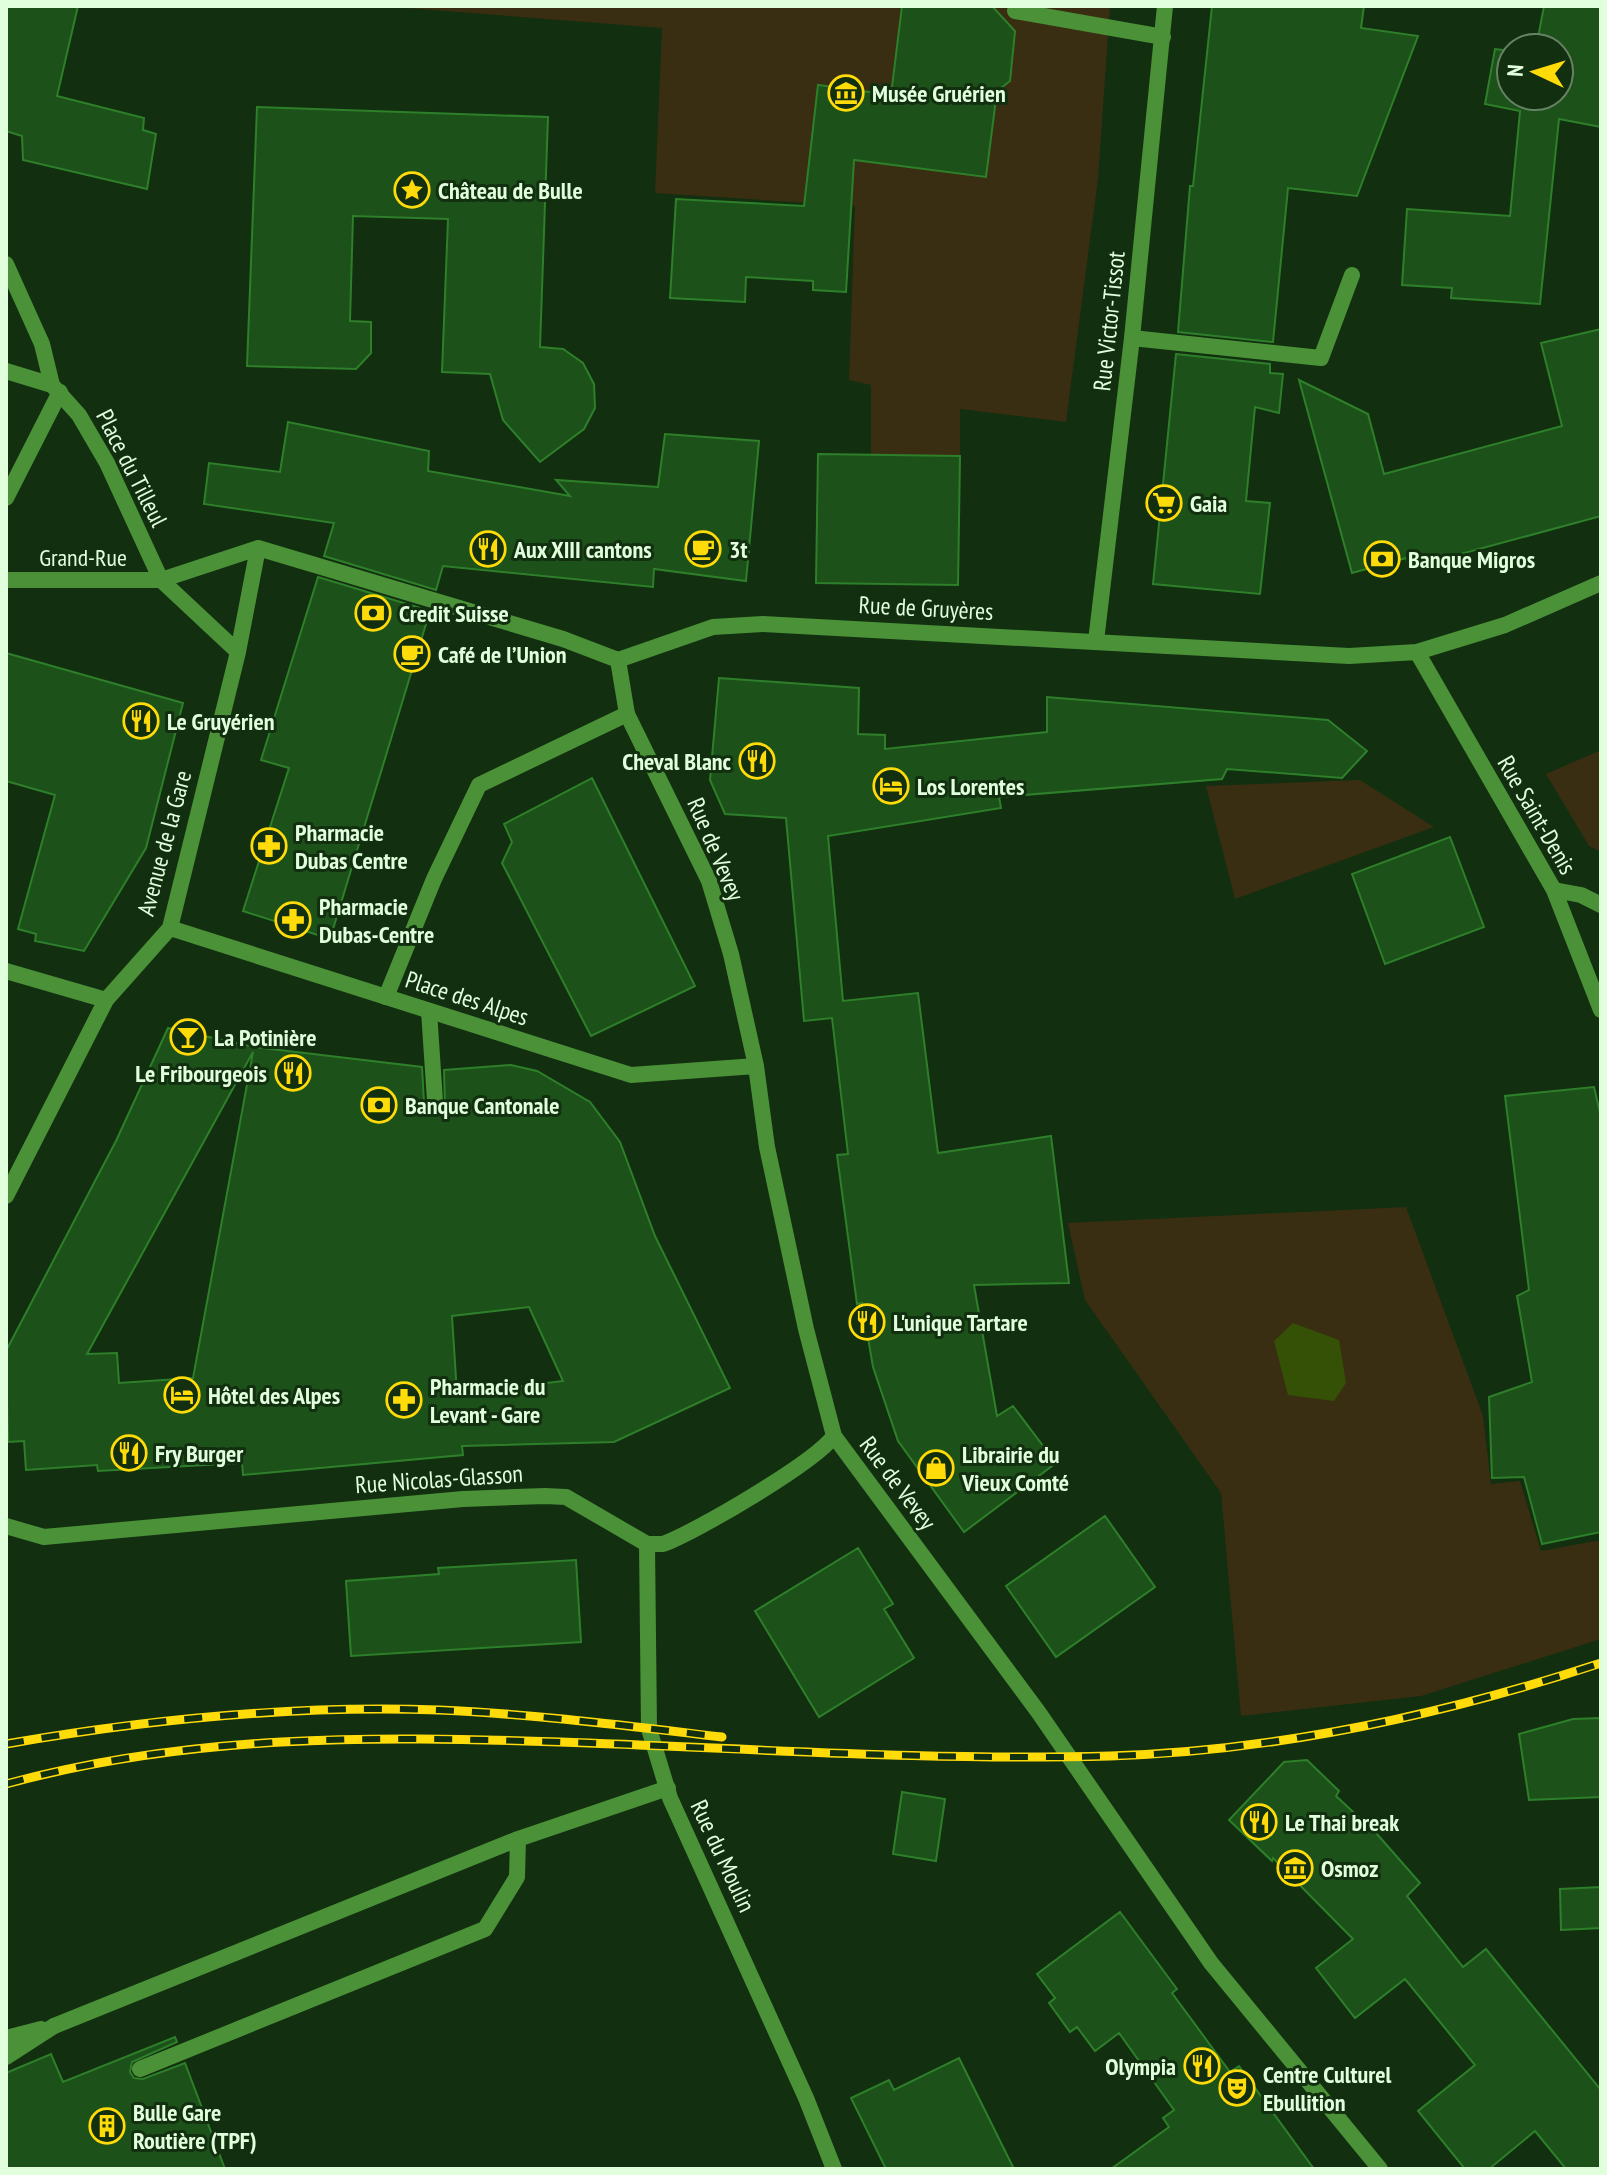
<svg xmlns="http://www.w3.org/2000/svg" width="1607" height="2175" font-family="'PT Sans Narrow',sans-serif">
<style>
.green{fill:#392e12}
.water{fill:#345106}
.building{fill:#1c511a;stroke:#2e7f2a;stroke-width:2;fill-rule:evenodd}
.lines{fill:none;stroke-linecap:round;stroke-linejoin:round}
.service{stroke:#4a9137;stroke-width:16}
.pedestrian{stroke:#4a9137;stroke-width:16}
.minor{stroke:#4a9137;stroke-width:16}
.rail-casing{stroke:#ffdb09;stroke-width:9}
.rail{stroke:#122f10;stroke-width:6;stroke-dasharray:18;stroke-linecap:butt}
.labels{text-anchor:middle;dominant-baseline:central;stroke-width:6;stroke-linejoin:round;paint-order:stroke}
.poi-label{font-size:24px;font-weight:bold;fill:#e2ffdd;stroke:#122f10;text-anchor:start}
.street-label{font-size:24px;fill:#e2ffdd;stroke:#122f10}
</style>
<rect width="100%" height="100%" fill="#122f10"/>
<path class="green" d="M382,6H1110L1098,179L1066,422L960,409V456L871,455V385L849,380L855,206L655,193L662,28Z
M1601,750V852L1589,846L1546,774Z
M1360,780L1434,827L1235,899L1206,786Z
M1406,1207L1483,1416L1491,1484L1520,1481L1541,1551L1601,1540V1639L1421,1696L1241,1716L1221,1493L1085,1300L1068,1223Z"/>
<path class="water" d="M1293,1323L1339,1340L1346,1383L1334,1401L1288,1395L1274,1341Z"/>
<path class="building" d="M6,6H78L57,96L144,118L143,130L156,134L147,189L23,160L22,136L6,131Z
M902,6H992L1015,31L1010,81L997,91L986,177L854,160L846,292L813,290V281L746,277L745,302L670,298L676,199L804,206L818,85L891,95Z
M1212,6H1364L1361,28L1418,36L1357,196L1288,188L1273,342L1178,332L1190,186H1193Z
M1544,6H1601V127L1559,119L1540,304L1451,298L1452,288L1402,285L1407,209L1510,216L1520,111L1485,104L1495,49L1511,51V96H1559V48H1536Z
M257,107L548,117L540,347L563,349L583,363L594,384L595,408L584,429L540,462L503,420L490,374L442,372L448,219L353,216L350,321L371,322V353L356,369L247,366Z
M1601,329V516L1409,568L1406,558L1352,573L1299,380L1368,414L1384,474L1562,426L1541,343Z
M1176,354L1270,364V373L1283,374L1279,413L1255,407L1246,501L1270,503L1260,594L1153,584Z
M288,422L429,451L428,471L570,496L556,480L658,487L665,434L759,441L746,581L654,569L653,587L443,566L436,590L324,556L334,523L204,504L209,463L280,472Z
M818,454L960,456L958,585L816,583Z
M318,577L430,611L330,939L243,911L289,768L261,760Z
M6,653L183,703L146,848L84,951L35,941L36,934L18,929L55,795L6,781Z
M719,678L859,688L858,734L885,735V749L1047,732V697L1328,720L1367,751L1342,778L1227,769L1222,779L999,797L1001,808L828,836L843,1001L918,993L938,1153L1051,1136L1069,1283L974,1285L997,1416L1013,1406L1056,1463L964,1532L898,1441L873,1367L862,1303L857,1304L837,1155L848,1154L832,1018L804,1021L786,818L725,814L710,780Z
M592,778L695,986L591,1036L502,863L512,842L504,824Z
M1450,837L1484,927L1385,964L1352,874Z
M168,1028L254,1047L422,1067L424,1102L435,1112L445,1105L444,1070L511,1065L537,1071L590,1102L620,1142L655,1236L730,1388L614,1442L462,1446L463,1455L243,1475L242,1463L98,1471L97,1465L26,1470L24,1441L8,1442L6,1351L116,1141ZM253,1052L193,1378L119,1383L117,1353L87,1354ZM529,1307L563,1381L457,1394L452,1316Z
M1594,1087L1601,1117V1532L1542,1544L1524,1477L1492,1478L1489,1397L1532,1382L1517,1296L1529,1290L1505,1096Z
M1105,1516L1155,1587L1056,1657L1006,1586Z
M858,1548L893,1604L884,1609L914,1658L819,1717L755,1611Z
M576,1560L581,1642L351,1656L346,1581L439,1574L438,1568Z
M1601,1718V1797L1529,1800L1519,1734L1573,1719Z
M1307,1760L1339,1791L1336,1796L1377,1834L1420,1883L1407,1896L1463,1967L1486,1949L1601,2090V2169H1566L1535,2131L1489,2169H1465L1418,2111L1475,2065L1405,1979L1355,2018L1316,1968L1353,1939L1273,1858L1272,1861L1229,1820L1284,1762Z
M902,1792L945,1799L936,1861L893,1854Z
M1601,1887V1928L1561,1930L1560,1889Z
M1120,1912L1177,1989L1172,1993L1230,2072L1239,2066L1314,2169H1111L1169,2127L1163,2118L1174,2110L1119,2033L1095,2051L1077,2027L1070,2032L1049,2003L1055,1998L1037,1974Z
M175,2037L177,2042L132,2062L130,2072L134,2078L143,2079L185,2063L225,2169H6V2073L51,2054L63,2082Z
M959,2058L1014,2169H886L851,2098L889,2080L894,2090Z"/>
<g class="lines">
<path class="service" d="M1015,11L1163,37
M1132,338L1321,358L1352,275
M429,1011L435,1101
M54,2026L518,1839L668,1788
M140,2069L485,1929L517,1877L518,1839"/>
<path class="pedestrian" d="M6,498L60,392
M386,997L434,879L479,785L627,714"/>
<path class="minor" d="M6,264L42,344L52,385
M6,371L52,385L79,415L107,463L161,580L238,652
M258,548L563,639L618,660L713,627L763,624L1349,656L1417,652L1505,625L1601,583
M6,580H161L258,548
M1096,641L1132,338L1165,6
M1417,652L1554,890L1601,1010
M618,660L627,714L709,881L731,954L756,1066L767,1147L806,1329L834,1436L1039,1713L1211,1963L1380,2169
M1554,890L1581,895L1601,905
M170,928L631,1075L756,1066
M6,971L106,1000
M6,1196L106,1000L170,928L238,652L258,548
M6,1526L44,1537L463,1499L545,1496L566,1497L647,1544H663C696,1532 814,1463 834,1436
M647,1544L649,1729L670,1798L806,2098L834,2169
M6,2038L41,2029
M6,2057L54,2026"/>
<defs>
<path id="rail" d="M6,1744C149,1719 294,1705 439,1710C534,1714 628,1726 722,1737
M6,1784C191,1734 371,1736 560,1742C743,1748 927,1761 1110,1756C1276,1751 1443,1715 1601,1663"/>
</defs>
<use href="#rail" class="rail-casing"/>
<use href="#rail" class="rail"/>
</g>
<defs>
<symbol id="museum-ring" viewBox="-11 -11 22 22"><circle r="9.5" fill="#122f10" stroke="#ffdb09" stroke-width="1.5"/><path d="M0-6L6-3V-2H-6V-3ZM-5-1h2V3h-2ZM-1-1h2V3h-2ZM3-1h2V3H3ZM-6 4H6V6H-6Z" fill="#ffdb09"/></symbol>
<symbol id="sight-ring" viewBox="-11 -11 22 22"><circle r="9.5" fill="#122f10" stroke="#ffdb09" stroke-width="1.5"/><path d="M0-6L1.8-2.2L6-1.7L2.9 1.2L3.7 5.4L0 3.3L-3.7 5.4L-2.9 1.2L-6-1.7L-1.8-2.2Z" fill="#ffdb09"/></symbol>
<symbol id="supermarket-ring" viewBox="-11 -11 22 22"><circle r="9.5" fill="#122f10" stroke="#ffdb09" stroke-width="1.5"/><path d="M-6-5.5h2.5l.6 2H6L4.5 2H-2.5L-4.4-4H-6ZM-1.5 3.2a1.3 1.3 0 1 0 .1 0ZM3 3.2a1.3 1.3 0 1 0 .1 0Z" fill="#ffdb09"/></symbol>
<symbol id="restaurant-ring" viewBox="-11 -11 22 22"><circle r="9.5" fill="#122f10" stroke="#ffdb09" stroke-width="1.5"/><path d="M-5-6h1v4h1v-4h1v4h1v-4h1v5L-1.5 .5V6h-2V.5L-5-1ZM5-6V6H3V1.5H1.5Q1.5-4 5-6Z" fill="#ffdb09"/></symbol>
<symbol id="cafe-ring" viewBox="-11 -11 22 22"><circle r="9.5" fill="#122f10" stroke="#ffdb09" stroke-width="1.5"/><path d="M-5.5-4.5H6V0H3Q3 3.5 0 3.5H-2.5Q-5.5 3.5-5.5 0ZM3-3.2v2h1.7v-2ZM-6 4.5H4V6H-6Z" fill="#ffdb09"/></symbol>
<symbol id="bank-ring" viewBox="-11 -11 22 22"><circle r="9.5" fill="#122f10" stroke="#ffdb09" stroke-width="1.5"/><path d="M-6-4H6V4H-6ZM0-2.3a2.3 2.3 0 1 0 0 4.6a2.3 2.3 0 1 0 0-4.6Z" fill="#ffdb09"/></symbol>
<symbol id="hotel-ring" viewBox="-11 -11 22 22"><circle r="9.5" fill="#122f10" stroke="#ffdb09" stroke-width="1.5"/><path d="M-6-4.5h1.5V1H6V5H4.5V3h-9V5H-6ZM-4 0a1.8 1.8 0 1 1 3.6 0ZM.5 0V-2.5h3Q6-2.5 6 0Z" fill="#ffdb09"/></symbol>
<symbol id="pharmacy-ring" viewBox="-11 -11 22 22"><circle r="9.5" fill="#122f10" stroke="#ffdb09" stroke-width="1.5"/><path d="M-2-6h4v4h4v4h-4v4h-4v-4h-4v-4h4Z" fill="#ffdb09"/></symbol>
<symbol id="bar-ring" viewBox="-11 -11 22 22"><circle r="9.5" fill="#122f10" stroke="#ffdb09" stroke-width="1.5"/><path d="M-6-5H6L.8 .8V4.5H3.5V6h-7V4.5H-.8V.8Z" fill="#ffdb09"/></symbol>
<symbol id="shop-ring" viewBox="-11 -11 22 22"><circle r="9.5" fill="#122f10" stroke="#ffdb09" stroke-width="1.5"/><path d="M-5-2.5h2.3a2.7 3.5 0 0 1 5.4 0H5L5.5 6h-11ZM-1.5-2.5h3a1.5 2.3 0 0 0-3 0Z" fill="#ffdb09"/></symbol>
<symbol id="theatre-ring" viewBox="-11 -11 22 22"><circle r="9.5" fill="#122f10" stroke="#ffdb09" stroke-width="1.5"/><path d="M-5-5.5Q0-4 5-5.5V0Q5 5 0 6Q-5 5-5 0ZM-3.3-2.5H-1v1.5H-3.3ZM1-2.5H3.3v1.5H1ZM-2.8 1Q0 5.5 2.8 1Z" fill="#ffdb09"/></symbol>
<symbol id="building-ring" viewBox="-11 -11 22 22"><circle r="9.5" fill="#122f10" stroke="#ffdb09" stroke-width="1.5"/><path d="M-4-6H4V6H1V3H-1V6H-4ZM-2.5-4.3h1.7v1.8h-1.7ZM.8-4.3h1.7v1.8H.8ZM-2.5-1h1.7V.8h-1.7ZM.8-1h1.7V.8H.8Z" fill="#ffdb09"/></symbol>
</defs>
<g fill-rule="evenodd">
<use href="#museum-ring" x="826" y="73" width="40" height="40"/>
<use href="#sight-ring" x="392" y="170" width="40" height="40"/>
<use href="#supermarket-ring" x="1144" y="483" width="40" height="40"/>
<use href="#restaurant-ring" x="468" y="529" width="40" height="40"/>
<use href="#cafe-ring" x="683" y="529" width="40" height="40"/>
<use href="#bank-ring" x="1362" y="539" width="40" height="40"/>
<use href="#bank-ring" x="353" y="593" width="40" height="40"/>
<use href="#cafe-ring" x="392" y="634" width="40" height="40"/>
<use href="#restaurant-ring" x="121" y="701" width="40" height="40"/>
<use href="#restaurant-ring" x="737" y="741" width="40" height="40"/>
<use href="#hotel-ring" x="871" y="766" width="40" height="40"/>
<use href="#pharmacy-ring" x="249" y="826" width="40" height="40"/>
<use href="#pharmacy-ring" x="273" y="900" width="40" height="40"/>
<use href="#bar-ring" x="168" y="1017" width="40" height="40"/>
<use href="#restaurant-ring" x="273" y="1053" width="40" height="40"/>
<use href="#bank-ring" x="359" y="1085" width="40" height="40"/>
<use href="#restaurant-ring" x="847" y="1302" width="40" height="40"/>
<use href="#hotel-ring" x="162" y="1375" width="40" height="40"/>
<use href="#pharmacy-ring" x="384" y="1380" width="40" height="40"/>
<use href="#restaurant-ring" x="109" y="1433" width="40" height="40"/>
<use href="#shop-ring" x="916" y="1448" width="40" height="40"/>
<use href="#restaurant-ring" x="1239" y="1802" width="40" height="40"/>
<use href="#museum-ring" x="1275" y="1848" width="40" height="40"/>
<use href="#restaurant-ring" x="1182" y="2046" width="40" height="40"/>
<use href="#theatre-ring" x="1217" y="2068" width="40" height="40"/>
<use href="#building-ring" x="87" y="2106" width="40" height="40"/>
</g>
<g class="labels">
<g class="poi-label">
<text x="872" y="93">Musée Gruérien</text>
<text x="438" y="190">Château de Bulle</text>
<text x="1190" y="503">Gaia</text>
<text x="514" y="549">Aux XIII cantons</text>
<text x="729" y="549">3t</text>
<text x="1408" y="559">Banque Migros</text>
<text x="399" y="613">Credit Suisse</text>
<text x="438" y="654">Café de l’Union</text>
<text x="167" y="721">Le Gruyérien</text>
<text x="731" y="761" text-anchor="end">Cheval Blanc</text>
<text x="917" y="786">Los Lorentes</text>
<text x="295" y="832">Pharmacie<tspan x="295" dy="28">Dubas Centre</tspan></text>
<text x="319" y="906">Pharmacie<tspan x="319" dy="28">Dubas-Centre</tspan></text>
<text x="214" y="1037">La Potinière</text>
<text x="267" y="1073" text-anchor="end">Le Fribourgeois</text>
<text x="405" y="1105">Banque Cantonale</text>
<text x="893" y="1322">L'unique Tartare</text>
<text x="430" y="1386">Pharmacie du<tspan x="430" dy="28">Levant - Gare</tspan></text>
<text x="208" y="1395">Hôtel des Alpes</text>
<text x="155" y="1453">Fry Burger</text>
<text x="962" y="1454">Librairie du<tspan x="962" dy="28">Vieux Comté</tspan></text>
<text x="1285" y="1822">Le Thai break</text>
<text x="1321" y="1868">Osmoz</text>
<text x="1176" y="2066" text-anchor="end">Olympia</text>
<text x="1263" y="2074">Centre Culturel<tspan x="1263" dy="28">Ebullition</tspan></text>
<text x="133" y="2112">Bulle Gare<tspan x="133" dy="28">Routière (TPF)</tspan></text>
</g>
<g class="street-label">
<text transform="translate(1109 321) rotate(-84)">Rue Victor-Tissot</text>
<text transform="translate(132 468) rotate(63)">Place du Tilleul</text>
<text x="83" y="557">Grand-Rue</text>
<text transform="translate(926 608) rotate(3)">Rue de Gruyères</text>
<text transform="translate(1537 815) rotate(60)">Rue Saint-Denis</text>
<text transform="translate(164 843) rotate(-75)">Avenue de la Gare</text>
<text transform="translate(716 849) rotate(67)">Rue de Vevey</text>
<text transform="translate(467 998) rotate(18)">Place des Alpes</text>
<text transform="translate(439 1479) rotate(-4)">Rue Nicolas-Glasson</text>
<text transform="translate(898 1483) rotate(53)">Rue de Vevey</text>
<text transform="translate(723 1856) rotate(65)">Rue du Moulin</text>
</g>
</g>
<rect width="1607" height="2175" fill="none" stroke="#e2ffdd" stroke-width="16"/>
<g transform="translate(1535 72) rotate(274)"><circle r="38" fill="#122f10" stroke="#658262" stroke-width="2"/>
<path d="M0-6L14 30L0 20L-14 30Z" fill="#ffdb09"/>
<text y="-12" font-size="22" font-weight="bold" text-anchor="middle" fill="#e2ffdd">N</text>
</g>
</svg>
